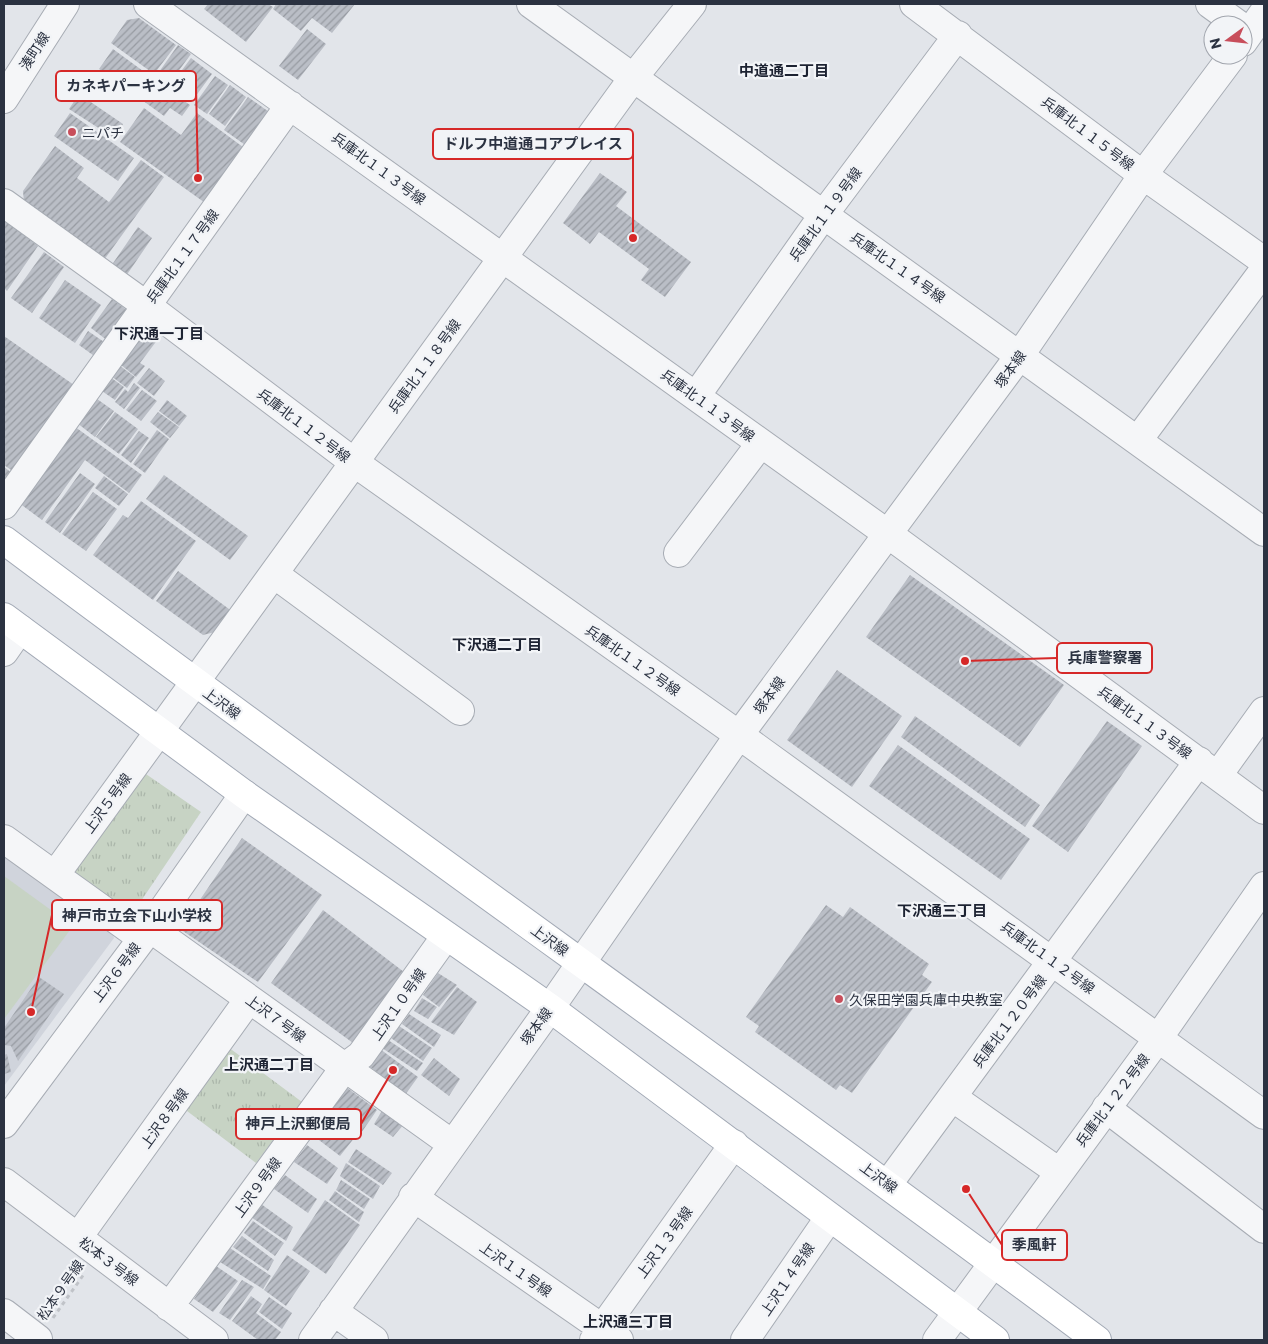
<svg xmlns="http://www.w3.org/2000/svg" width="1268" height="1344" font-family="Commissioner,'Noto Sans JP',sans-serif">
<style>
.built{fill:#d0d4dc}
.green{fill:#c7d3c4}
.park{fill:url(#park-tufts)}
.building{fill:url(#building-hatch)}
.lines{fill:none;stroke-linecap:round;stroke-linejoin:round}
.minor-casing{stroke:#a7acb4;stroke-width:30}
.major-casing{stroke:#a2a9b5;stroke-width:30}
.path{stroke:#c0c3c8;stroke-width:3;stroke-dasharray:4 4;stroke-linecap:butt}
.minor{stroke:#f5f6f8;stroke-width:28}
.major{stroke:#fff;stroke-width:28}
.poi-dot{fill:#c84e5b;stroke:#f2f4f7;stroke-width:2}
.labels{text-anchor:middle;dominant-baseline:central;stroke-width:4.5;stroke-linejoin:round;paint-order:stroke}
.street-label{font-size:14px;fill:#2b3241;stroke:#f2f4f7}
.poi-label{font-size:14px;fill:#2b3241;stroke:#f2f4f7;text-anchor:start}
.neighbourhood-label{font-size:15px;font-weight:bold;fill:#1d2332;stroke:#f2f4f7}
.leader{fill:none;stroke:#d62828;stroke-width:2}
.callout-dot{fill:#d62828;stroke:#f2f4f7;stroke-width:2}
.callout{fill:#f2f4f7;stroke:#d62828;stroke-width:2}
.callout-label{font-size:15px;text-anchor:middle;font-weight:bold;fill:#2b3241}
</style>
<defs>
<pattern id="park-tufts" width="24" height="20" patternUnits="userSpaceOnUse" patternTransform="scale(1.25)"><rect width="24" height="20" fill="#c7d3c4"/><path d="M3 7l-1-3M5 7V3M7 7l1-3M15 17l-1-3M17 17v-4M19 17l1-3" fill="none" stroke="#abb6aa"/></pattern>
<pattern id="building-hatch" width="6" height="6" patternUnits="userSpaceOnUse" patternTransform="scale(1.25)"><rect width="6" height="6" fill="#babec6"/><path d="M-1 1l2-2M0 6l6-6M5 7l2-2" fill="none" stroke="#979ba2"/></pattern>
</defs>
<rect width="100%" height="100%" fill="#e2e5ea"/>
<path class="built" d="M4,852L110,924L114,938L4,1086Z"/>
<path class="green" d="M4,876L73,926L4,1019Z"/>
<path class="park" d="M143,772L201,812L139,904L113,909L70,870Z
M228,1047L302,1102L256,1163L183,1108Z"/>
<path class="building" d="M208,4H268L273,7L246,42L204,9Z
M276,4H355L332,33L312,18L301,31L273,9Z
M139,18L176,45L154,74L111,43L127,20Z
M307,29L326,44L298,80L279,66Z
M178,45L191,54L166,88L190,105L182,116L170,108L164,116L99,69L113,49L154,79Z
M191,58L212,74L195,97L173,82Z
M215,76L228,85L207,114L194,105Z
M230,85L246,97L225,126L209,114Z
M79,94L123,124L114,138L69,109Z
M248,97L272,114L248,147L224,130Z
M144,108L181,135L197,113L247,150L208,205L120,142Z
M70,113L134,158L118,181L54,136Z
M55,146L84,168L77,178L109,202L141,160L164,177L104,260L24,202L23,191Z
M600,173L627,192L616,206L691,262L665,297L641,280L649,269L599,232L590,244L563,223Z
M6,221L38,246L7,291L4,288V222Z
M138,227L152,238L126,276L111,266Z
M44,252L64,267L32,313L11,298Z
M65,280L101,305L75,343L39,318Z
M112,299L129,312L108,341L91,328Z
M144,322L164,331L140,363L145,366L136,377L116,361Z
M88,331L107,344L97,358L79,345Z
M4,336L74,385L14,472L4,465Z
M115,362L135,377L127,388L107,373Z
M149,368L165,381L154,396L137,383Z
M106,374L124,387L115,400L96,387Z
M134,383L140,388L124,409L115,402L125,389L128,392Z
M142,390L157,401L141,421L126,410Z
M90,394L114,411L95,437L72,419Z
M167,400L187,416L179,426L159,411Z
M115,412L138,429L119,454L96,437Z
M158,412L179,427L170,438L150,422Z
M71,424L142,475L129,493L85,460L42,520L15,500Z
M157,430L169,439L145,473L133,464Z
M139,431L149,438L131,463L121,455Z
M4,467L12,473L4,484Z
M80,473L95,484L60,533L45,522Z
M164,475L248,536L230,560L146,499Z
M104,476L128,494L119,506L95,488Z
M93,492L117,509L86,551L62,534Z
M141,501L196,541L153,600L93,555L123,515L128,518Z
M178,571L233,612L219,631L203,635L156,601Z
M910,575L1064,685L1020,747L866,637Z
M837,670L902,716L852,787L787,740Z
M915,716L1040,805L1025,827L901,737Z
M1107,721L1142,746L1068,852L1032,826Z
M898,745L1030,839L1001,880L869,786Z
M242,838L322,895L258,982L180,929Z
M826,905L843,917L850,907L929,964L922,975L932,982L852,1093L840,1085L836,1090L755,1032L759,1026L746,1017Z
M323,910L404,972L353,1043L271,983Z
M438,973L457,985L439,1007L423,995Z
M39,977L64,994L18,1061L11,1046L4,1045V1028Z
M457,987L477,1002L454,1035L431,1022Z
M422,998L437,1007L428,1019L414,1011Z
M409,1014L441,1035L434,1047L402,1024Z
M399,1026L432,1048L423,1061L391,1038Z
M388,1040L423,1063L417,1071L382,1048Z
M380,1049L418,1077L405,1095L368,1065Z
M7,1054L11,1072L4,1074V1055Z
M434,1058L460,1079L449,1096L421,1075Z
M346,1087L377,1110L359,1136L326,1112Z
M383,1109L404,1124L393,1137L374,1124Z
M326,1116L355,1137L340,1156L311,1134Z
M307,1145L338,1168L327,1184L294,1162Z
M356,1149L392,1173L383,1185L348,1162Z
M346,1163L380,1186L373,1199L340,1176Z
M285,1175L317,1199L308,1213L274,1189Z
M341,1180L370,1199L364,1209L336,1190Z
M335,1191L364,1212L359,1222L329,1200Z
M325,1200L360,1225L326,1274L292,1250Z
M261,1204L293,1227L286,1241L251,1217Z
M253,1221L284,1243L275,1256L244,1233Z
M242,1236L274,1260L268,1271L233,1247Z
M230,1248L271,1276L263,1289L220,1262Z
M287,1255L310,1271L286,1306L264,1290Z
M216,1266L238,1281L213,1312L194,1299Z
M242,1280L254,1287L230,1320L219,1313Z
M251,1296L262,1304L256,1313L281,1332L275,1340H258L232,1321Z
M269,1297L292,1313L282,1329L259,1312Z"/>
<g class="lines">
<defs>
<path id="minor" d="M148,4L888,534L1264,810
M531,4L1264,532
M914,4L1143,175L1264,261
M1210,4L1239,25
M1243,42L1264,12
M4,99L65,4
M4,203L147,306L355,463L739,735L1264,1115
M696,396L824,214L958,35
M1138,440L1264,270
M4,505L290,105
M678,553L761,443
M274,574L460,711
M4,652L20,629
M1218,775L1264,711
M4,839L142,938
M55,875L633,78L692,4
M150,928L452,1144
M952,1097L1059,1172
M1106,1108L1264,1229
M4,1124L150,928L244,794
M4,1182L214,1340
M888,1184L1199,761
M413,1197L619,1340
M78,1237L249,999
M169,1307L345,1067L361,1055L446,936
M333,1311L374,1340
M4,1313L38,1339L37,1340
M313,1340L550,1008L739,735L1020,355L1143,175L1233,55
M594,1340L734,1144
M745,1340L829,1218
M937,1340L1159,1037L1264,886"/>
<path id="major" d="M4,540C365,811 735,1070 1097,1340
M4,617L244,794L550,1008L995,1340"/>
</defs>
<use href="#minor" class="minor-casing"/>
<use href="#major" class="major-casing"/>
<path class="path" d="M53,1318L84,1274"/>
<use href="#minor" class="minor"/>
<use href="#major" class="major"/>
</g>
<g class="poi-dot">
<circle cx="72" cy="132" r="5"/>
<circle cx="839" cy="999" r="5"/>
</g>
<g class="labels">
<g class="street-label">
<text transform="translate(34 51) rotate(-57)">湊町線</text>
<text transform="translate(1088 133) rotate(37)">兵庫北１１５号線</text>
<text transform="translate(379 168) rotate(36)">兵庫北１１３号線</text>
<text transform="translate(825 214) rotate(-54)">兵庫北１１９号線</text>
<text transform="translate(182 256) rotate(-54)">兵庫北１１７号線</text>
<text transform="translate(898 267) rotate(35)">兵庫北１１４号線</text>
<text transform="translate(424 366) rotate(-54)">兵庫北１１８号線</text>
<text transform="translate(1010 369) rotate(-54)">塚本線</text>
<text transform="translate(708 405) rotate(36)">兵庫北１１３号線</text>
<text transform="translate(304 425) rotate(37)">兵庫北１１２号線</text>
<text transform="translate(633 660) rotate(35)">兵庫北１１２号線</text>
<text transform="translate(769 695) rotate(-54)">塚本線</text>
<text transform="translate(222 703) rotate(36)">上沢線</text>
<text transform="translate(1145 722) rotate(36)">兵庫北１１３号線</text>
<text transform="translate(107 803) rotate(-54)">上沢５号線</text>
<text transform="translate(550 940) rotate(36)">上沢線</text>
<text transform="translate(1048 957) rotate(36)">兵庫北１１２号線</text>
<text transform="translate(116 972) rotate(-53)">上沢６号線</text>
<text transform="translate(398 1004) rotate(-55)">上沢１０号線</text>
<text transform="translate(276 1018) rotate(36)">上沢７号線</text>
<text transform="translate(1009 1021) rotate(-53)">兵庫北１２０号線</text>
<text transform="translate(536 1026) rotate(-54)">塚本線</text>
<text transform="translate(1112 1100) rotate(-53)">兵庫北１２２号線</text>
<text transform="translate(164 1118) rotate(-54)">上沢８号線</text>
<text transform="translate(879 1177) rotate(36)">上沢線</text>
<text transform="translate(257 1187) rotate(-54)">上沢９号線</text>
<text transform="translate(664 1242) rotate(-54)">上沢１３号線</text>
<text transform="translate(109 1261) rotate(37)">松本３号線</text>
<text transform="translate(516 1269) rotate(35)">上沢１１号線</text>
<text transform="translate(787 1279) rotate(-56)">上沢１４号線</text>
<text transform="translate(60 1290) rotate(-55)">松本９号線</text>
</g>
<g class="poi-label">
<text x="82" y="132">ニパチ</text>
<text x="849" y="999">久保田学園兵庫中央教室</text>
</g>
<g class="neighbourhood-label">
<text x="784" y="70">中道通二丁目</text>
<text x="159" y="333">下沢通一丁目</text>
<text x="497" y="644">下沢通二丁目</text>
<text x="942" y="910">下沢通三丁目</text>
<text x="269" y="1064">上沢通二丁目</text>
<text x="628" y="1321">上沢通三丁目</text>
</g>
</g>
<path class="leader" d="M198 178L196 86M633 238L633 144M965 661L1057 658M31 1012L52 915M393 1070L361 1124M966 1189L1002 1245"/>
<g class="callout-dot">
<circle cx="198" cy="178" r="5"/>
<circle cx="633" cy="238" r="5"/>
<circle cx="965" cy="661" r="5"/>
<circle cx="31" cy="1012" r="5"/>
<circle cx="393" cy="1070" r="5"/>
<circle cx="966" cy="1189" r="5"/>
</g>
<g class="callout">
<rect x="56" y="71" width="140" height="30" rx="5"/>
<rect x="433" y="129" width="200" height="30" rx="5"/>
<rect x="1057" y="643" width="95" height="30" rx="5"/>
<rect x="52" y="900" width="170" height="30" rx="5"/>
<rect x="236" y="1109" width="125" height="30" rx="5"/>
<rect x="1002" y="1230" width="65" height="30" rx="5"/>
</g>
<g class="callout-label">
<text x="126" y="91">カネキパーキング</text>
<text x="533" y="149">ドルフ中道通コアプレイス</text>
<text x="1105" y="663">兵庫警察署</text>
<text x="137" y="921">神戸市立会下山小学校</text>
<text x="298" y="1129">神戸上沢郵便局</text>
<text x="1034" y="1250">季風軒</text>
</g>
<rect width="1268" height="1344" fill="none" stroke="#2b3241" stroke-width="10"/>
<g transform="translate(1228 40) rotate(255)"><circle r="24" fill="#f2f4f7" stroke="#a2a6ae"/>
<path d="M0-4L9 19L0 12L-9 19Z" fill="#c84e5b"/>
<text y="-8" font-size="14" font-weight="bold" text-anchor="middle" fill="#2b3241">N</text>
</g>
</svg>
